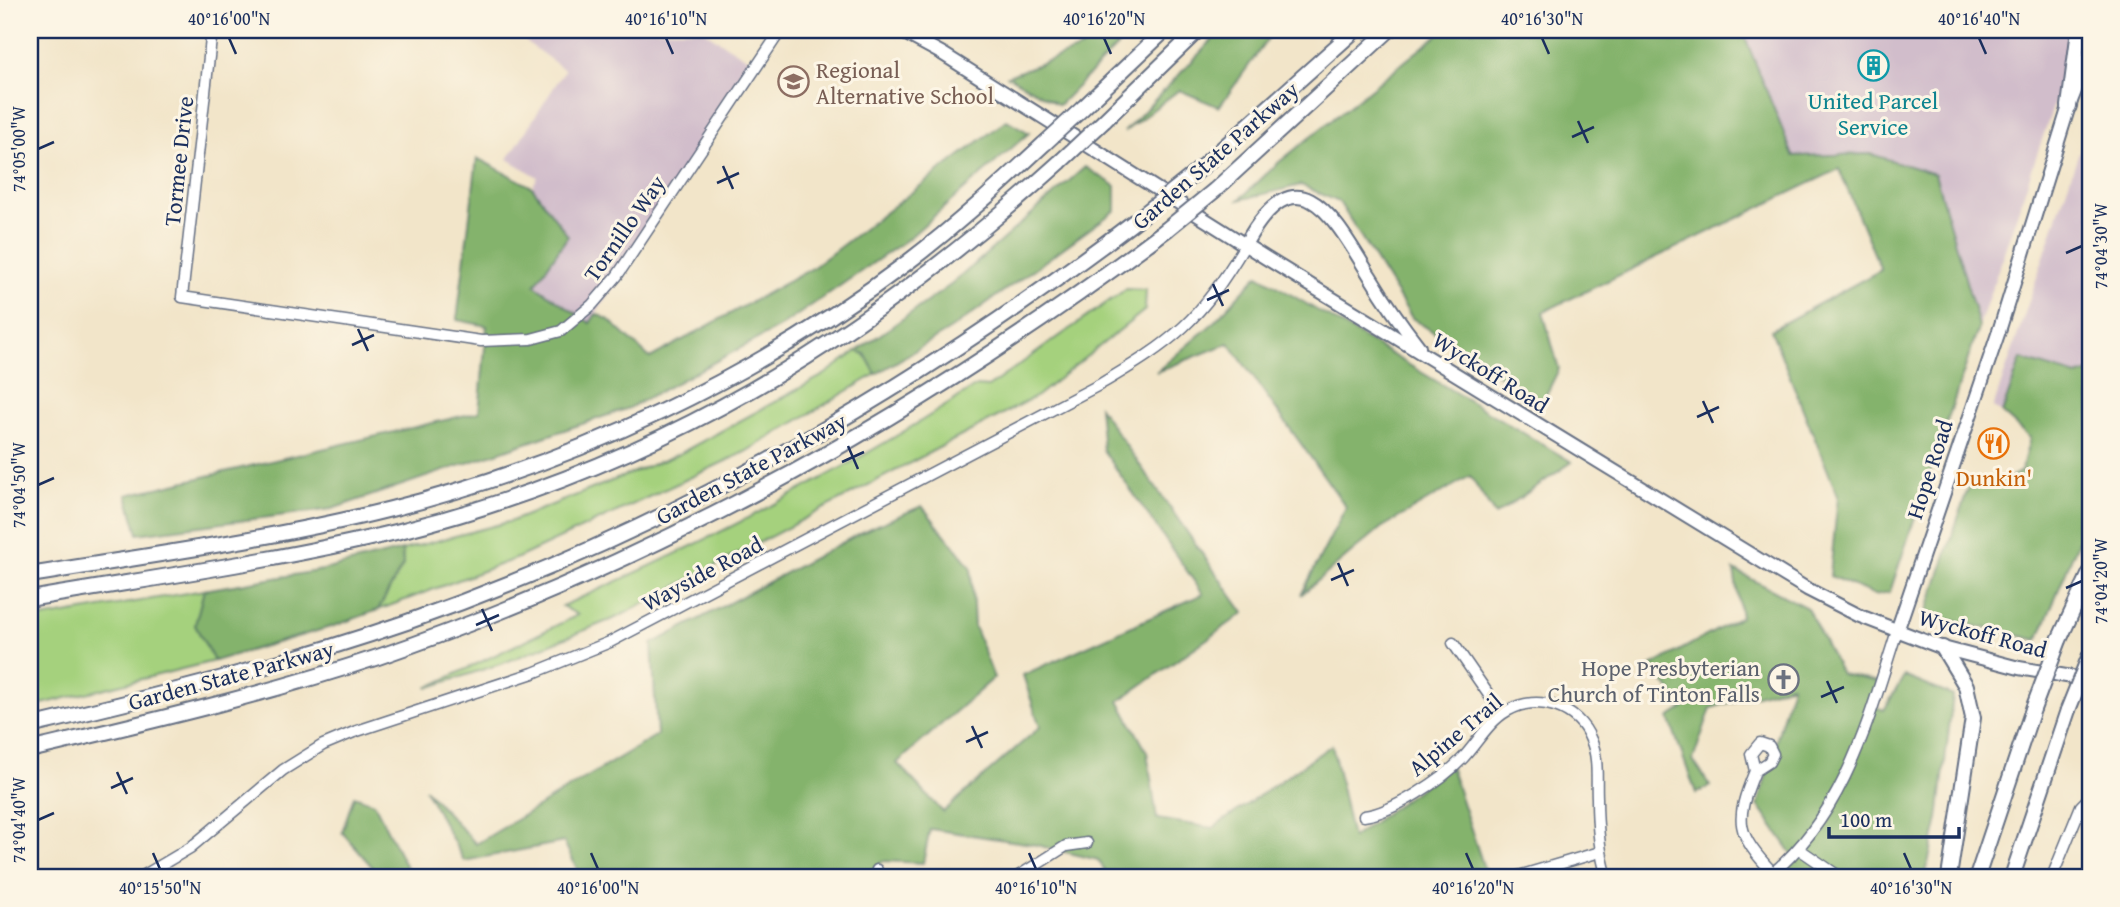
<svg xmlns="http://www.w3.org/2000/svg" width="2120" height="907" font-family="'Gentium Book Plus',serif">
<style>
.industrial{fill:#d1bdcb}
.green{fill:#a5d17d;stroke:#60806e;stroke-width:2}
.forest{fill:#84b36c;stroke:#507165;stroke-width:2}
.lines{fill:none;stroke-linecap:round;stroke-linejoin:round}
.minor-casing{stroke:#666f83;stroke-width:13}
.major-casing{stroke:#666f83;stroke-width:16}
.highway-casing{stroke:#666f83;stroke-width:18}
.minor{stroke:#fff;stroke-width:10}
.major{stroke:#fff;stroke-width:12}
.highway{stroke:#fff;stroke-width:14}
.highway-bridge-casing{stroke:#666f83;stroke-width:18;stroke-linecap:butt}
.highway-bridge{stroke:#fff;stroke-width:14}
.ticks{fill:none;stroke:#1b2f5e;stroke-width:2.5}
.labels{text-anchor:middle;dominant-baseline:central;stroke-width:6;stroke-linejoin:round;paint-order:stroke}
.education-label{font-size:23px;fill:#785e54;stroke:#fcf5e5;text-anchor:start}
.culture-label{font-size:23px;fill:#0d838f;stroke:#fcf5e5}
.street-label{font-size:23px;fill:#1b2f5e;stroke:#fcf5e5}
.food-label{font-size:23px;fill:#c56008;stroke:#fcf5e5}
.worship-label{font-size:23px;fill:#5b616d;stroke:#fcf5e5;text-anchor:end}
.neatline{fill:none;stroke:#1b2f5e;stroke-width:2.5}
.ticks-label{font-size:18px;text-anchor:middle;fill:#1b2f5e}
</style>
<rect width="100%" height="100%" fill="#fcf5e5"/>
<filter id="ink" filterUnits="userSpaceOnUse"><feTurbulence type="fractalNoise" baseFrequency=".0143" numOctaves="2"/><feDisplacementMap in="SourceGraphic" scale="14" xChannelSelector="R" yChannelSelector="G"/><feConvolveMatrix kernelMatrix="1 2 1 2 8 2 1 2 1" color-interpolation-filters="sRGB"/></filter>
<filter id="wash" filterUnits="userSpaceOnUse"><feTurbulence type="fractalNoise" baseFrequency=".00686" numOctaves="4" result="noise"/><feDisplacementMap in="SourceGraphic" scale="28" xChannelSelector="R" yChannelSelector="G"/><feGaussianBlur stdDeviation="1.57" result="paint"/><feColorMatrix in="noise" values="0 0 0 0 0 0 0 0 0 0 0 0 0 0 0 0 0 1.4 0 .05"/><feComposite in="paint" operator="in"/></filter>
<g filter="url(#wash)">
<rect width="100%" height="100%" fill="#f2e5c9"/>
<path class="industrial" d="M529,30H702L758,65L590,323L535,285L568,236L532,187L538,177L508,159L565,70L525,41Z
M1742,30H2079L1979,326L1968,292L1871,154L1793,156Z
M2090,119V372L2077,376L2021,359L2002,413L1993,408Z"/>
<path class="green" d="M1126,289L1146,290L1145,310L1037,396L620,616L506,662L427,688L578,615L562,606C705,543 844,473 976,386L988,387Z
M857,351L865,354L876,374L745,452L520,557L378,610L403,565L402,550L512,521L679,454L824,375Z
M204,590L195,625L214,661L30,707V620Z"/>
<path class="forest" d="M1092,30H1133L1059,105L1008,76L1082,48Z
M1222,30H1282L1272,33L1219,107L1179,90L1124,132Z
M1444,30H1742L1793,156L1871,154L1935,174L1979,326L1890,592L1875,595L1830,576L1838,496L1771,330L1881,270L1839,169L1543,312L1559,369L1542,403L1412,318L1339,202L1301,185L1239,200L1278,163Z
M1007,120L1029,133L908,239L780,327L629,408L332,509L138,534L127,495L479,412L487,326L457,320L477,158L532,187L568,236L535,285L590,323L596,314L608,319L650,358L811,269Z
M1085,167L1116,186V210L951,329L876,374L865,354L857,351L952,284Z
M1258,275L1572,462L1495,515L1470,476L1381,528L1301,595L1346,507L1229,343L1156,372L1211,325Z
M2021,359L2077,376L2090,372V513L2038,640L1926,615L1970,482L1995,486L2021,471L2030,438L2002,413Z
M1099,407L1244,613L1119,701L1147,752L1157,819L1213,828L1332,745L1352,838L1450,766L1487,877H1109L1098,860L1032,844L930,829L923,863L883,861L865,877H581L564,842L464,861L425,789L476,844L657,735L652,644L868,529L922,506L971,567L974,626L994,678L897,763L943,812L1040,727L1023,675L1203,594L1103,450Z
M402,550L403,565L378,610L334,626L214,661L195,625L204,590L323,570Z
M1734,570L1807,608L1841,674L1879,682L1873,706L1884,710L1904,676L1953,696L1938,819L1925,877H1781L1793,855L1758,805L1792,685L1711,708L1693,760L1710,786L1696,793L1669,718L1684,708L1651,666L1741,617Z
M354,796L374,803L411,877H381L342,832Z"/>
</g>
<g filter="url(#ink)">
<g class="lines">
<defs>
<path id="minor" d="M212,30L182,297L481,341L531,339L561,331L592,305L617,276L781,30
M1453,643L1502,714
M1760,743L1769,746L1773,754L1769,762L1755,771L1751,754Z
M1755,771C1734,822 1736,833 1773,873
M1364,816C1392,813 1443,779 1463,758C1477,743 1489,721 1507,711C1538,693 1578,707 1591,740C1599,758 1596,779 1597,798C1597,825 1599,851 1607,877
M1799,849L1840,877
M877,870L878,877
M141,877L190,848L283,770L323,745L354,732L533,673L610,642L1099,385C1174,341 1200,321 1245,245
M1017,877L1066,846L1087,843
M1515,877L1600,852
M1768,877C1845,815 1868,721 1897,631
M2052,877L2081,806L2090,797"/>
<path id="major" d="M899,30L943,54L1266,258L1807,589L1860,616L1943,648L2019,668L2090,680
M1245,245C1298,148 1334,218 1370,276C1385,301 1401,324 1419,347
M1897,631L2000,328L2069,106L2090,53"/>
<path id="highway" d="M2069,106L2079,30
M1083,108L1165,30
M1104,121L1198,30
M1193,175L1355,30
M1215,190L1389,30
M30,575C150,555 273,539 391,509C578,462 754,378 908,262C956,226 1001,184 1045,143
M30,599C152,578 276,561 396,532C658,467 862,341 1060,162
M2059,640L2090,573
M1943,648L1966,686L1973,718L1949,877
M30,726C157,696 283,665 407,622C674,529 919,387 1143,215
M30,750C147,722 264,695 378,657C665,559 924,412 1166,230
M1977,877L2033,709
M2012,877L2068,710"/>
</defs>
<use href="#minor" class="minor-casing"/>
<use href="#major" class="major-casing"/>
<use href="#highway" class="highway-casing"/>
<use href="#minor" class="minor"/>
<use href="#major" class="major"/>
<use href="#highway" class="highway"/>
<defs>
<path id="highway-bridge" d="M1045,143L1083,108
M1060,162L1104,121
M1143,215L1193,175
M1166,230L1215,190
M2033,709L2059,640
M2068,710L2090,655"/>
</defs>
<use href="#highway-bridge" class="highway-bridge-casing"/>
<use href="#highway-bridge" class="highway-bridge"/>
</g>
</g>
<path class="ticks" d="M229,38L236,54M666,38L673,54M1104,38L1111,54M1542,38L1549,54M1979,38L1986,54M1578,121L1588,143M1572,137L1594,127M38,149L54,142M723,166L733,189M717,183L739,173M2066,253L2082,246M1213,284L1223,306M1207,300L1229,290M358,329L368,351M352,345L374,335M1703,401L1713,423M1697,417L1719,407M848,446L858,469M842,462L864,452M38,485L54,478M1338,563L1348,586M1331,580L1354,570M2066,588L2082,581M482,609L492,631M476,625L499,615M1827,681L1837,703M1821,697L1844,687M972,726L982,748M966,742L988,732M117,772L127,794M111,788L133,778M38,820L54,813M153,853L160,869M591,853L598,869M1029,853L1036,869M1466,853L1473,869M1904,853L1911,869"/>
<defs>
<symbol id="building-ring" viewBox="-11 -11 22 22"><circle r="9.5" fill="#fcf5e5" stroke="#0f9aa8" stroke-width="1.5"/><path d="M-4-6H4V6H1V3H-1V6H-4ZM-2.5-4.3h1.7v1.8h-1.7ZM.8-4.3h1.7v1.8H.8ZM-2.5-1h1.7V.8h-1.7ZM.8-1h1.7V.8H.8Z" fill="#0f9aa8"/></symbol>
<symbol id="school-ring" viewBox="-11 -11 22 22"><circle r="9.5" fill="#fcf5e5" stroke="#8d6e63" stroke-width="1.5"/><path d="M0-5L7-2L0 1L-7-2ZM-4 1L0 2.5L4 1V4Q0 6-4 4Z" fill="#8d6e63"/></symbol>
<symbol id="restaurant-ring" viewBox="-11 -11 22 22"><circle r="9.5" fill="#fcf5e5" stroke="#e8710a" stroke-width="1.5"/><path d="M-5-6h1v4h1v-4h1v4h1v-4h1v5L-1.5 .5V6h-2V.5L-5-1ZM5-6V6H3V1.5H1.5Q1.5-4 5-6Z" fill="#e8710a"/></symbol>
<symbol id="church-ring" viewBox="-11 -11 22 22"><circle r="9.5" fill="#fcf5e5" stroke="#6b7280" stroke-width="1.5"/><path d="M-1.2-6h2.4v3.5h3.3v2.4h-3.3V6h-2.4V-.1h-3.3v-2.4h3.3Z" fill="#6b7280"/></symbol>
</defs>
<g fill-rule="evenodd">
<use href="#building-ring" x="1856" y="48" width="35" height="35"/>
<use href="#school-ring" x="776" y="64" width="35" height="35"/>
<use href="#restaurant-ring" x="1976" y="426" width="35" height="35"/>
<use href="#church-ring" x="1766" y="662" width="35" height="35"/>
</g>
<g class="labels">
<g class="education-label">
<text x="816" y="69">Regional<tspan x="816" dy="26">Alternative School</tspan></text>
</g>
<g class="culture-label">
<text x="1873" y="100">United Parcel<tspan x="1873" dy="26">Service</tspan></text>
</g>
<g class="street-label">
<text transform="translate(1215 155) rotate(-41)">Garden State Parkway</text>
<text transform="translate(178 161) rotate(-84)">Tormee Drive</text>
<text transform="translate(624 228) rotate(-55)">Tornillo Way</text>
<text transform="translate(1491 372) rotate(32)">Wyckoff Road</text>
<text transform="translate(751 468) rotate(-28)">Garden State Parkway</text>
<text transform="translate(1929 469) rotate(-72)">Hope Road</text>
<text transform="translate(702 573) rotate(-28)">Wayside Road</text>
<text transform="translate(1983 633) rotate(15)">Wyckoff Road</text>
<text transform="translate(231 675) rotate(-15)">Garden State Parkway</text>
<text transform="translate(1455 734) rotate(-40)">Alpine Trail</text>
</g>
<g class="food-label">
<text x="1994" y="477">Dunkin'</text>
</g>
<g class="worship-label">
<text x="1760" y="667">Hope Presbyterian<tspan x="1760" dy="26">Church of Tinton Falls</tspan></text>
</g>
</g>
<rect width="2120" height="907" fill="none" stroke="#fcf5e5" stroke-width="77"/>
<path d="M1829 827v10h130v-10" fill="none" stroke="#1b2f5e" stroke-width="3.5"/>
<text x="1840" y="827" font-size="21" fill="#1b2f5e" stroke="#fcf5e5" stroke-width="5" paint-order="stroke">100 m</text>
<rect x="38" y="38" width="2044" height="831" class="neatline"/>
<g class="ticks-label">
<text x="229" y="25">40°16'00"N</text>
<text x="666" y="25">40°16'10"N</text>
<text x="1104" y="25">40°16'20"N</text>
<text x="1542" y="25">40°16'30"N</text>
<text x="1979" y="25">40°16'40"N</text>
<text transform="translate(19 149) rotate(-90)" y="6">74°05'00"W</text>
<text transform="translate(2101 246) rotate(-90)" y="6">74°04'30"W</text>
<text transform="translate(19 485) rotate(-90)" y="6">74°04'50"W</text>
<text transform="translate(2101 581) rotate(-90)" y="6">74°04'20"W</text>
<text transform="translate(19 820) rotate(-90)" y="6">74°04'40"W</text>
<text x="160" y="894">40°15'50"N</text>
<text x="598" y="894">40°16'00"N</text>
<text x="1036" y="894">40°16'10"N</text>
<text x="1473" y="894">40°16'20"N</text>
<text x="1911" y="894">40°16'30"N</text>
</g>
</svg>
